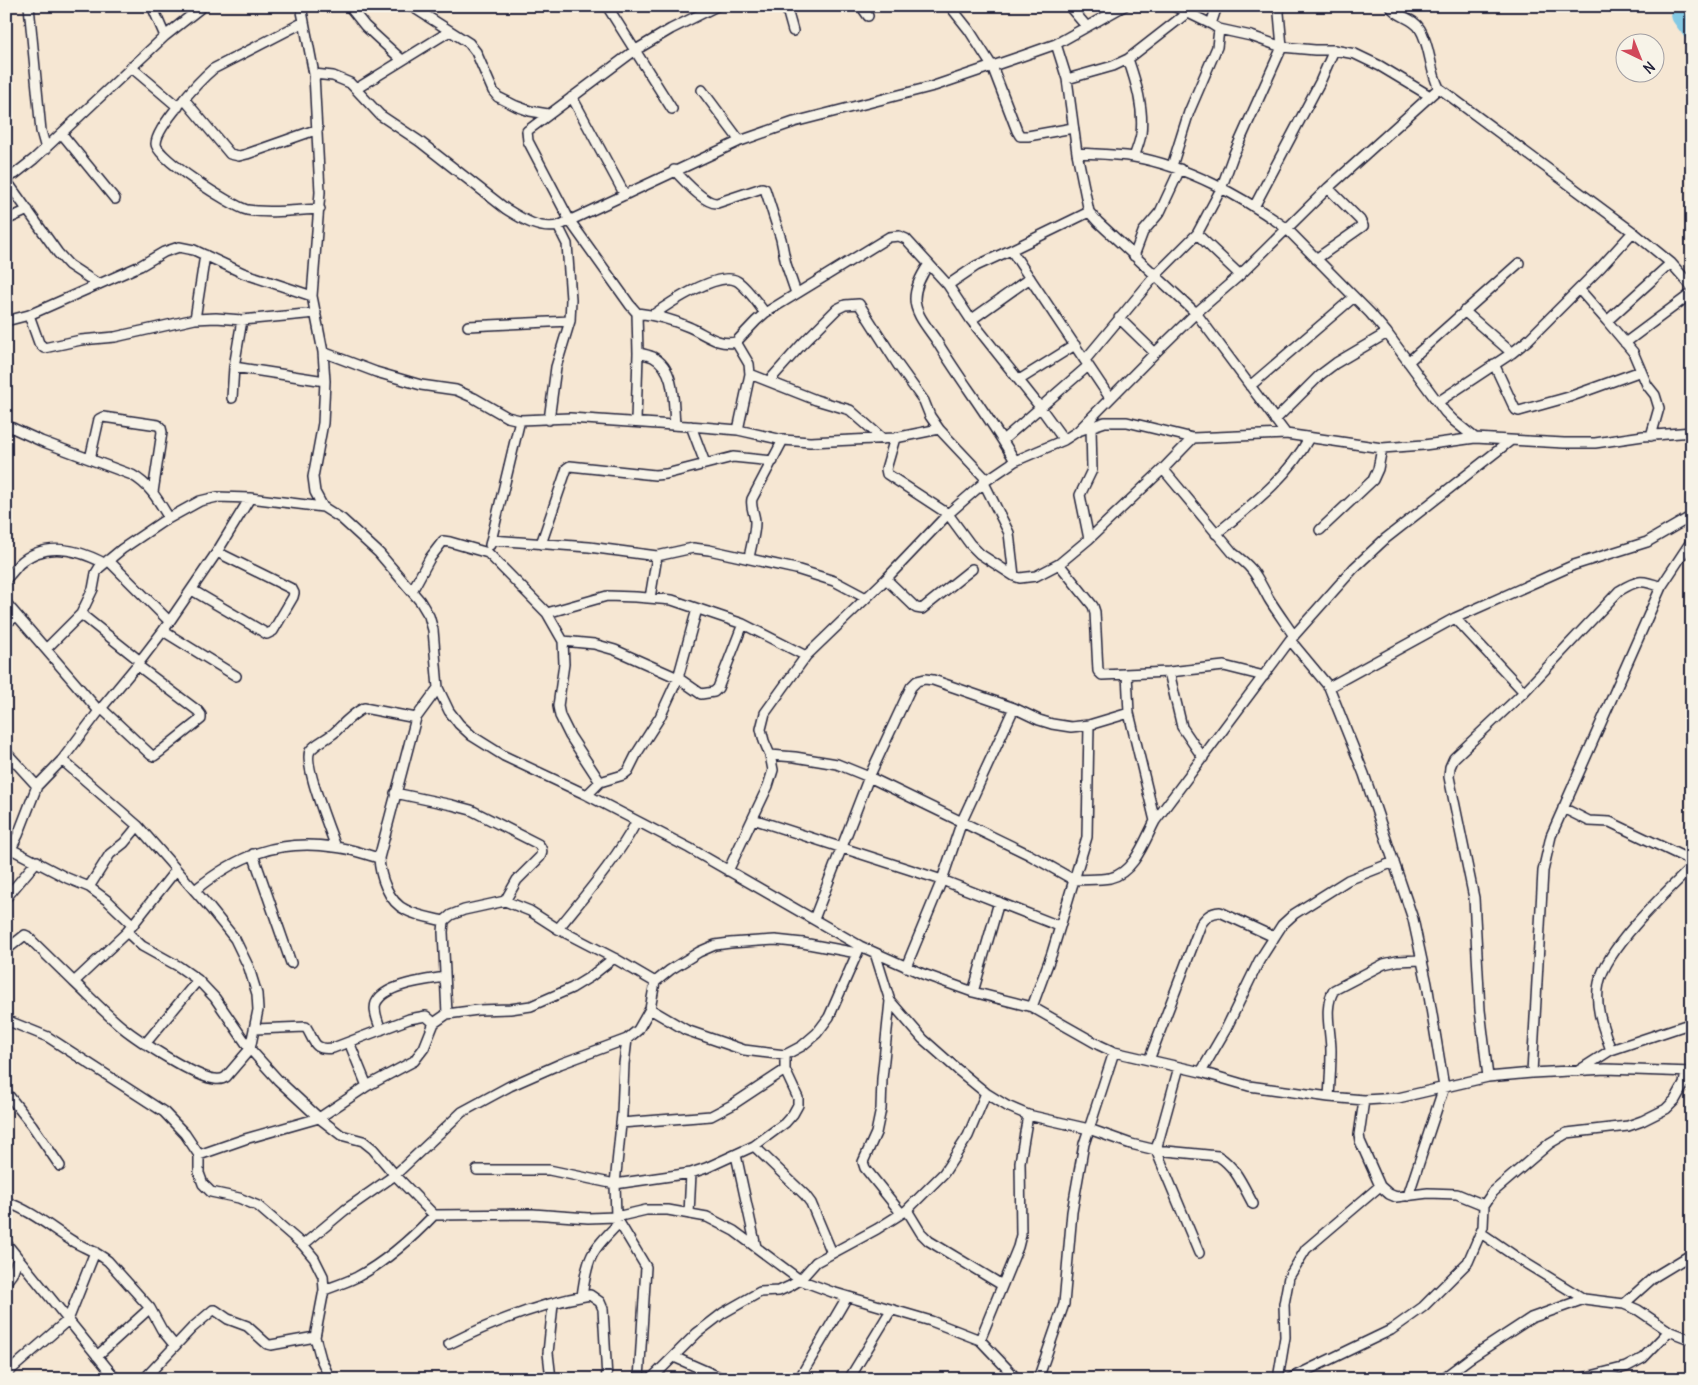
<svg xmlns="http://www.w3.org/2000/svg" width="1698" height="1385" font-family="Delius,sans-serif">
<style>
.lines{fill:none;stroke-linecap:round;stroke-linejoin:round}
.river{stroke:#83c9e4;stroke-width:15}
.minor-casing{stroke:#22223b;stroke-width:12}
.minor{stroke:#f7f3e8;stroke-width:9}
</style>
<rect width="100%" height="100%" fill="#f6e7d3"/>
<filter id="ink" filterUnits="userSpaceOnUse"><feTurbulence type="fractalNoise" baseFrequency=".02" numOctaves="2"/><feDisplacementMap in="SourceGraphic" scale="10" xChannelSelector="R" yChannelSelector="G"/><feConvolveMatrix kernelMatrix="1 2 1 2 8 2 1 2 1" color-interpolation-filters="sRGB"/></filter>
<g filter="url(#ink)">
<g class="lines">
<path class="river" d="M1677,6L1679,17L1692,35"/>
<defs>
<path id="minor" d="M29,6L41,131L46,149
M152,6L165,36
M301,6L314,74L320,192L312,296L323,352L325,381L323,423L313,477L315,492L323,507L342,519L379,553L420,601L429,616L433,630L438,688L449,711L459,724L472,736L504,756L587,795L689,848L860,946L923,974L973,992L1032,1007L1099,1045L1114,1052L1201,1072L1249,1086L1329,1097L1364,1100L1398,1098L1488,1077L1532,1073L1606,1069L1692,1072
M349,6L365,26L402,60
M411,6L469,43L476,52L493,91L498,97L516,106L530,111L548,114
M607,6L672,109
M717,6L671,29L634,51L527,131L528,141L570,221L630,305L637,313C655,315 673,320 689,327C705,334 718,346 736,342L756,321L765,313L889,237L899,236L906,239L948,285L971,320L1040,407L1064,440
M786,6L793,31
M861,6L868,16
M950,6L969,30L992,66L1017,131L1020,136H1028L1073,128
M1069,6L1087,27
M1174,6L1211,24L1219,29L1251,36L1282,47L1315,50H1334L1355,54L1380,66L1430,96
M1390,6C1398,18 1413,17 1420,29C1431,47 1429,69 1439,88L1633,232L1671,263L1692,287
M304,22L213,69C200,80 156,127 156,144C156,158 232,206 247,210C270,214 296,210 320,209
M1211,24L1217,6
M1056,44L1067,79L1077,153L1089,212L1098,222L1196,313L1286,434
M1128,59C1136,82 1144,108 1141,134C1140,141 1137,149 1134,157
M131,67L178,107
M314,74L333,76L350,83L380,115L419,141L506,209C522,219 539,230 558,226L740,141L794,122L934,86L1022,56L1056,44L1124,6
M1067,79L1113,66L1128,59L1187,13
M356,89L450,31
M702,90L740,141
M572,97L625,195
M184,99L230,154L239,156L247,154L318,129
M62,134L115,199
M1077,153C1096,154 1115,154 1134,157C1187,166 1243,197 1286,228L1370,313L1387,333L1445,412L1454,421L1475,438
M1172,166L1189,112L1217,47L1219,29
M674,170C684,180 704,204 717,203L762,188L765,189L781,239L786,264L796,293
M6,178L15,174L34,159L165,36L203,6
M6,180L58,253L69,265L98,284
M1254,207L1320,82L1334,50
M6,220L28,210
M1197,234L1240,275
M1011,250L1110,398
M1134,256L1143,232L1160,212L1180,169
M1316,259L1363,226L1360,220L1328,188
M929,264C922,274 915,286 915,299C915,314 928,328 936,340C961,381 991,419 1015,461
M948,285L976,266L1011,250L1089,212
M1579,289L1607,321L1671,263
M1464,311L1512,353
M29,315L39,343L44,348L81,340L115,337L195,319L216,318L242,320L316,313
M653,315C668,304 719,270 737,281C747,287 758,304 765,313
M1119,318L1155,353
M195,319L205,255
M971,320L1030,278
M6,321L29,315L140,266L164,252L179,247L194,250L243,273L312,296
M1607,321L1633,352L1647,385L1655,395L1659,408L1651,436
M468,326L570,321
M736,342L749,364L750,374L738,430
M1625,343L1692,293
M323,352L376,372L421,385L456,390L474,398L507,417L520,420L570,418L702,427L738,430L783,440L810,442L895,438L939,429L987,480
M638,353C643,354 648,355 653,357C676,369 673,403 675,425
M1085,360L1155,276L1197,234L1221,189L1233,156L1282,47L1279,13L1280,6
M1408,362L1519,263
M1494,364L1514,407L1516,410L1519,411L1569,397L1641,371
M234,367L325,381
M750,374L816,400L850,410L883,439
M1019,380L1075,345
M769,381L802,344L837,309L845,305L859,304L898,365L924,401L930,416L939,429
M1250,386L1354,297
M232,398L234,367L242,320
M1438,402L1512,353L1528,340L1601,267L1633,232
M549,420L556,367L570,321L571,299L567,244L558,226
M1275,420L1320,375L1336,363L1387,333
M636,422L638,353L637,313
M6,425L41,441L132,475C150,485 158,500 169,518
M691,426L705,463
M1079,430L1155,353L1196,313L1240,275L1328,188L1439,88
M895,438L886,469L887,474L948,514L970,544L980,554L1014,576L1020,578L1036,576L1059,564L1089,539L1163,469L1193,438
M1003,440L1088,366
M90,459L99,419L103,417L158,425L161,428L162,432L153,492
M1163,469L1233,553C1256,570 1256,576 1269,599C1277,612 1286,624 1294,636
M984,483L1009,533L1014,576
M323,507L250,498L217,552L163,631L137,665L99,711L62,760L138,826L210,908L235,939L249,968L257,994L258,1010L250,1049L278,1080L319,1118L341,1135L363,1141L373,1149L395,1175L434,1215L533,1214L588,1218L616,1217L646,1210H668L707,1217L734,1231L800,1280L832,1292L931,1321L980,1340L1017,1379
M1320,530L1373,480L1378,469L1382,448
M1216,534C1250,506 1288,478 1309,438
M1089,539L1080,495L1092,470L1091,427
M491,540L589,547L657,556L693,548L709,550L796,569L834,581L866,598
M541,544L567,468L570,466L655,475L666,474L733,457L773,461
M490,545L520,420
M749,558C751,546 755,534 755,522C755,514 750,507 752,499L783,440
M108,560L169,621
M1059,564L1093,606L1095,612L1098,671L1102,675L1169,672L1224,666L1264,676
M6,579C11,574 15,569 19,564C44,541 77,549 104,563
M886,579L916,608L922,609L972,569
M192,590L267,634L273,631L293,597L294,593L292,589L217,552
M412,591L430,558L443,541L450,542L488,553L547,613L563,641L564,664L558,706L560,716L570,736L600,782
M650,598L657,556
M6,603L99,711
M547,613L607,596L636,597L672,600L743,624L806,656
M81,614L140,661
M1455,618L1524,692
M6,623L17,616
M163,631L236,676
M1290,640L1329,687L1364,774L1413,919L1427,984L1444,1087L1408,1196
M563,641L594,644L615,650L678,678L701,694L714,692L718,688L743,624
M46,649L81,614L93,589L96,573L99,568L122,549L162,522L200,501L217,497L250,498
M1169,672L1182,727L1203,758
M1127,674L1129,713L1155,821
M1329,687L1455,618L1574,565L1647,542L1692,516
M438,688L416,718L379,858C380,876 388,902 406,910C417,916 432,918 444,921
M101,708L151,755L154,756L161,751L201,719V715L198,711L137,665
M6,752L37,786
M770,755L795,757L837,764L869,777L1028,854L1074,880L1087,837L1089,725
M62,760L37,786L18,835L11,849L67,878L89,887L108,901L133,925
M395,793L452,805L471,810L538,844C542,848 543,852 540,857L517,880L505,901
M587,795L600,782L623,775L628,771L637,753L660,717L678,678L697,609
M1563,808L1589,821L1610,822L1692,861
M753,819L942,880L1059,926
M336,847C330,831 303,763 310,751C314,744 329,738 335,732C344,723 353,713 364,708L416,718
M253,854L291,963
M728,871L768,786L773,770L770,755L764,741L761,729L765,713L806,656L886,579L948,514L987,480L1015,461L1064,440L1078,431L1105,422H1127L1193,438L1286,434L1382,448L1424,445L1475,438L1564,443H1595L1643,436L1692,432
M89,887L110,854L124,843L138,826
M195,890C238,855 278,839 334,847C349,848 364,854 379,858
M6,898L37,861
M814,919L869,777L911,687L917,681L925,679L933,680L1014,708L1039,720L1052,724L1071,727L1089,725L1129,713
M558,929C586,894 616,860 637,821
M127,932L142,946L178,966L198,980L215,998L250,1049L226,1077C223,1079 220,1080 215,1079C196,1078 138,1040 122,1027C105,1013 90,997 74,982L127,932L176,870
M6,950L25,935L27,936L74,982
M875,953L890,1001L923,1039L958,1070L986,1093L1007,1106L1028,1115L1089,1129L1084,1144L1072,1212L1064,1304L1038,1379
M906,967L942,880L962,821L1014,708
M973,992L999,902
M890,1001L882,1079L881,1109L876,1133L863,1162L865,1168L901,1213
M1032,1007L1052,953L1074,880C1086,879 1098,880 1110,878C1134,873 1145,840 1155,821L1276,659L1290,640L1354,568L1385,539L1510,441
M650,1009L686,1030L744,1050L785,1055L802,1046L817,1033L829,1017L859,949
M447,1014L443,932L444,921L451,915L464,910L505,901L530,911L558,929L614,958L655,982
M6,1020L48,1037L164,1112L185,1134L199,1155V1173L203,1184L211,1192L239,1198L258,1206L303,1245L314,1258L323,1276L324,1290L315,1337L321,1359L330,1379
M255,1029L306,1027C315,1041 313,1051 333,1048L409,1019L426,1016L434,1023
M381,1030C378,1022 373,1010 376,1003C384,984 427,980 445,977
M627,1039L624,1064L622,1114L615,1184L616,1217L646,1267L639,1379
M349,1042L367,1086
M145,1044L198,980
M1611,1050C1603,1028 1594,1006 1599,983C1607,947 1665,893 1692,867
M1114,1052L1089,1129L1131,1144L1156,1150L1199,1253
M1149,1060L1201,924C1207,916 1210,913 1220,912L1274,937
M1179,1067L1156,1150L1218,1156C1236,1167 1243,1186 1253,1204
M1578,1071L1611,1050L1692,1023
M1201,1072L1226,1029L1259,961L1282,925L1294,914L1348,880L1394,862
M1532,1073L1543,871L1551,836L1661,587L1692,540
M1488,1077L1480,1010L1474,898L1449,777L1450,767L1454,758L1524,692L1619,591C1637,580 1641,579 1661,587
M6,1092L32,1125L60,1166
M1329,1097C1330,1082 1331,1066 1331,1051C1331,1031 1323,1007 1334,990L1384,964L1397,961L1421,960
M1364,1100L1359,1135L1360,1141L1380,1186L1389,1194L1396,1197L1428,1193L1457,1194L1484,1205
M621,1123L711,1116L732,1105L785,1070
M754,1146L805,1195L811,1203L832,1253
M199,1155L245,1139L319,1118L367,1086L414,1061L424,1048L434,1023L447,1014L478,1010L510,1009L531,1006L572,988L590,977L614,958
M736,1155L756,1247
M477,1170H549L615,1184L691,1173L706,1168L754,1146L785,1123L793,1114L798,1105V1098L785,1070V1055
M6,1202C32,1211 51,1228 74,1242C85,1248 97,1252 108,1261L150,1308L162,1330L175,1346
M907,1210L921,1233L929,1241L1002,1285
M689,1214L691,1173
M1481,1233L1519,1259L1584,1299
M6,1243L116,1379
M303,1245L345,1210L395,1175L462,1112L510,1086L560,1064L627,1039L638,1030L650,1009L655,982L670,970L699,952L715,945L730,943L775,940L803,943L857,953
M6,1282L12,1274L18,1258
M324,1290C335,1286 347,1282 357,1277C387,1261 411,1239 434,1215
M582,1296C588,1255 590,1253 619,1223
M1624,1304L1654,1277L1692,1254
M980,1340L1018,1247L1021,1235L1020,1162L1028,1115
M449,1344C493,1322 541,1303 590,1295L600,1302L603,1309L607,1379
M97,1356L150,1308
M674,1357L724,1379
M6,1374L68,1320L95,1252
M102,1379L110,1372
M144,1379L192,1328L213,1310H215L228,1319L247,1326L267,1344L271,1345L315,1337
M551,1379L548,1353L553,1304
M651,1379L697,1333L723,1313L760,1292L779,1291L790,1286L800,1280L816,1262L877,1229L907,1210L944,1173L968,1136L986,1093
M799,1379L847,1297
M849,1379L891,1310
M1278,1379L1285,1337L1284,1304L1289,1277L1306,1249L1380,1186
M1289,1379L1391,1330L1423,1307L1468,1262L1483,1227L1484,1205L1493,1192L1550,1143L1567,1133L1628,1126L1642,1121L1666,1109L1675,1100L1684,1084L1686,1072
M1442,1379L1470,1358L1531,1318L1584,1299L1624,1304L1638,1310L1669,1331L1692,1340
M1579,1379L1626,1367L1643,1358L1669,1331"/>
</defs>
<use href="#minor" class="minor-casing"/>
<use href="#minor" class="minor"/>
</g>
</g>
<rect width="1698" height="1385" fill="none" stroke="#f7f3e8" stroke-width="25"/>
<rect x="12" y="12" width="1673" height="1360" fill="none" stroke="#22223b" stroke-width="2" filter="url(#ink)"/>
<g transform="translate(1640 58) rotate(137)"><circle r="24" fill="#f7f3e8" stroke="#a29fa3"/>
<path d="M0-4L9 19L0 12L-9 19Z" fill="#d1495b"/>
<text y="-8" font-size="14" font-weight="bold" text-anchor="middle" fill="#22223b">N</text>
</g>
</svg>
